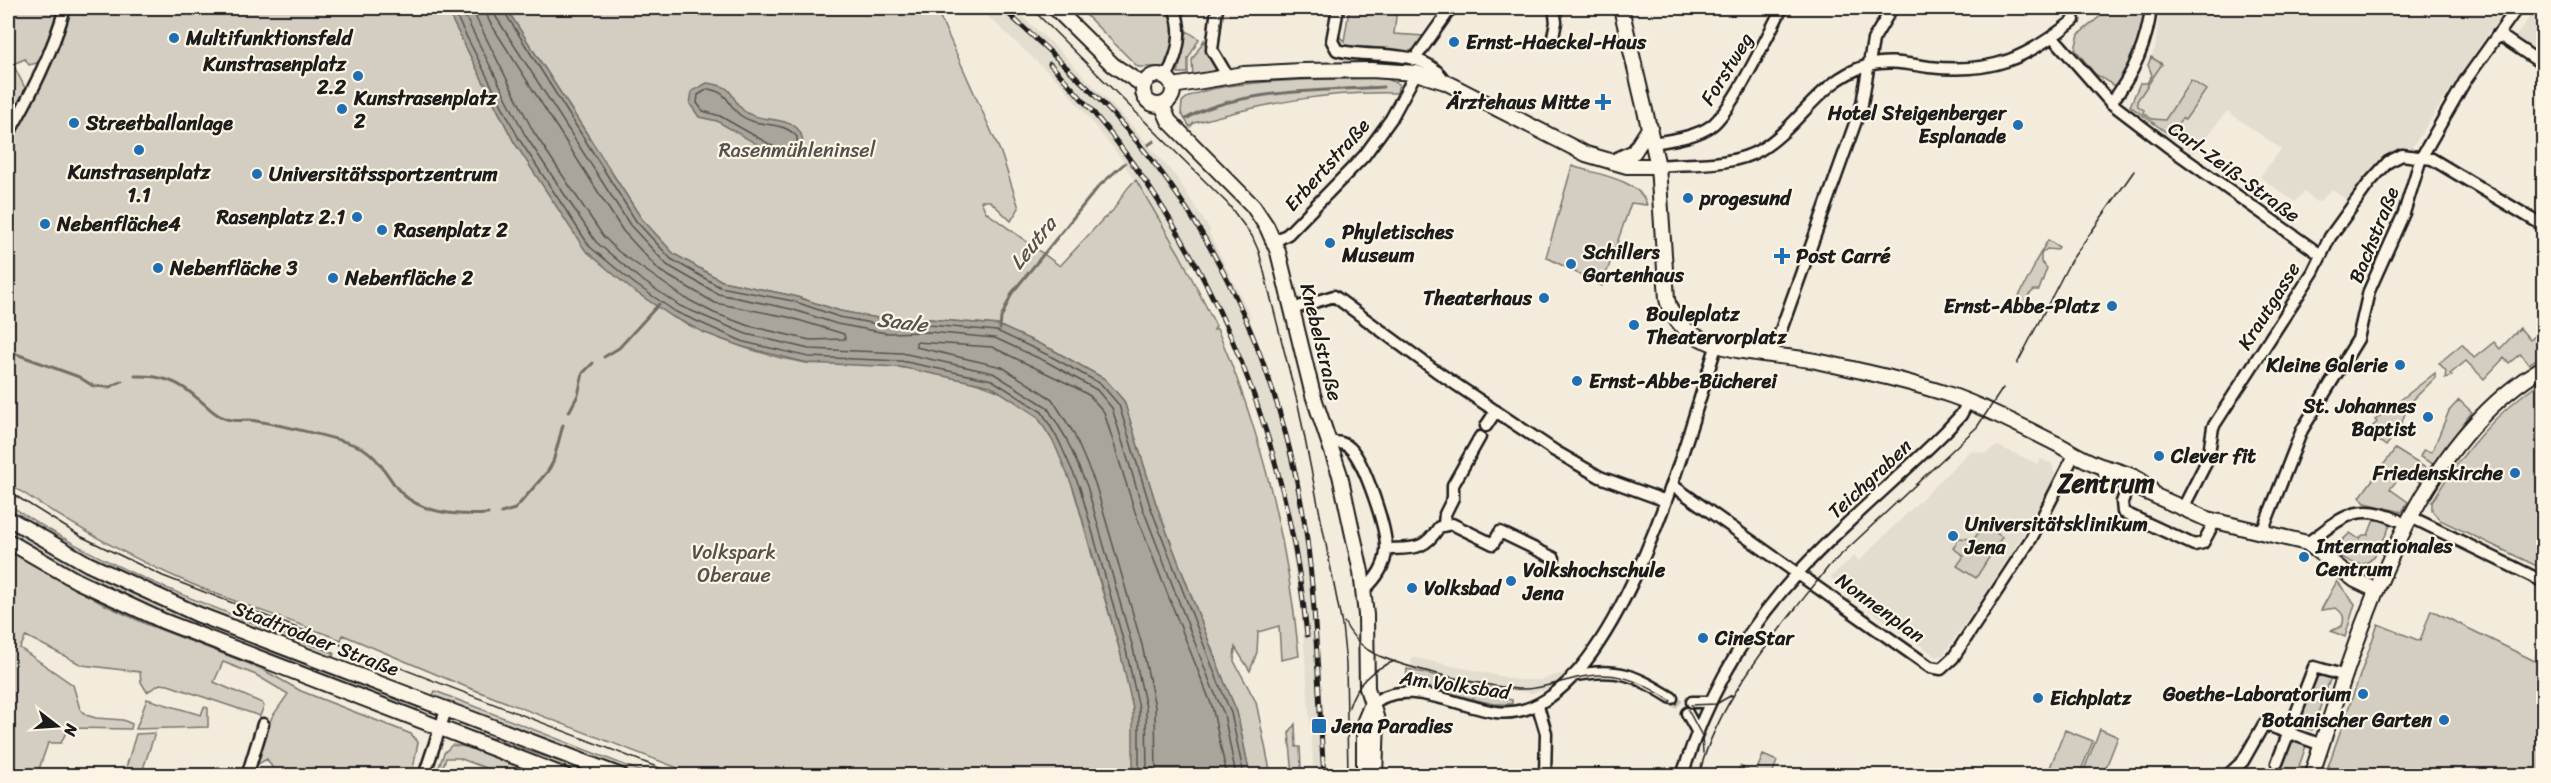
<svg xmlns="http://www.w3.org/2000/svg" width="2551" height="783" font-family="Sriracha,sans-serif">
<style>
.built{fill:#e3ddcf}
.green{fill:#d3cec1;stroke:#78756e;stroke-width:1.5}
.water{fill:#aaa59b;stroke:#716e68;stroke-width:1.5}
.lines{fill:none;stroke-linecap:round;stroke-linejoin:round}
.shore{stroke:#55534f;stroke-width:1.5}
.stream{stroke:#716e68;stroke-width:3}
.minor-tunnel{stroke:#c8c2b6;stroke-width:10;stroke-dasharray:10 5;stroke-linecap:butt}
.minor-casing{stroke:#1c1c1c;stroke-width:15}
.major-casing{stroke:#1c1c1c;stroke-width:18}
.minor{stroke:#fcf5e5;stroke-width:10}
.major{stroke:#fcf5e5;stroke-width:14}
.tram{stroke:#1c1c1c;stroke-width:1.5}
.rail-casing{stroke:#1c1c1c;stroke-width:5}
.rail{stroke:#fcf5e5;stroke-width:3;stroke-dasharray:9;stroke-linecap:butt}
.poi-dot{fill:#1f6fb2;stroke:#fcf5e5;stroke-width:2}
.labels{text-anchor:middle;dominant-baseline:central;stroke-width:4.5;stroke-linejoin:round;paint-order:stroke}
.poi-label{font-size:20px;font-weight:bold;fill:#1c1c1c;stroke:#fcf5e5;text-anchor:start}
.street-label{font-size:20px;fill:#1c1c1c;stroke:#fcf5e5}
.park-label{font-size:20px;fill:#53514e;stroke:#fcf5e5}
.water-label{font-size:21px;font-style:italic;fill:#55534f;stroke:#fcf5e5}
.district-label{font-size:26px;font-weight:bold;fill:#1c1c1c;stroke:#fcf5e5}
</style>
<rect width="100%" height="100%" fill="#f3ecdd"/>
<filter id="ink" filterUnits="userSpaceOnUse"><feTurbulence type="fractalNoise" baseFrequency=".0167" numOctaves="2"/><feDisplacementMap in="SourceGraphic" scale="12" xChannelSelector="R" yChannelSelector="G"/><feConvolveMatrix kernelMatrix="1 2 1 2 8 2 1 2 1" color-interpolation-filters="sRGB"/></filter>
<g filter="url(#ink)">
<path class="built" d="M979,8H1013L1059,50L1132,126L1177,178L1211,231L1209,233L1251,317L1249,318L1286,424L1303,500L1315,599L1326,775H1314L1301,605L1281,490L1256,407L1227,333L1194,265L1187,268L1120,157L1062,85Z
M2160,8H2509L2489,32L2411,149L2394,152L2387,156L2349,202L2332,189L2318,203L2304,192L2295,202L2260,177L2281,149L2227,111L2194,153L2130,106L2140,83H2147L2152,75L2148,65L2155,48Z
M2536,8H2543V60L2514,39Z
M1998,446L2038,464L2041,459L2052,464L2055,474L2034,517L1978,605L1943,655L1937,657L1859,603L1831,577L1854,556L1859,561L1970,451L1985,453Z
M1412,657L1518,680H1539L1570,671L1555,688L1531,693L1516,691L1411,669Z"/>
<path class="green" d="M8,8H58L41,62L29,65L25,59L13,64L26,90L8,123Z
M72,8H446L514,142L673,317C715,339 759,355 806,363C819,365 834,362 847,363C900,365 998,377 1036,415C1069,447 1085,536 1099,580C1115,634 1146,721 1133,775H696L464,686L343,635L341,640C290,620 238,604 187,582C124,555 65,521 8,483V149L53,58Z
M506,8H936L1001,153L1019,208L1011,221L990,201H981L986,212L1060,266L1103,219C1119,210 1121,190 1136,180L1180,255L1216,326L1214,330L1217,329L1220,336C1264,440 1288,544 1299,656L1281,660L1279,626L1258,632L1257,652L1250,671L1235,647L1234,661L1256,702L1271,775H1250L1237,712L1224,681L1156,504L1124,401L1105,379L1053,350L998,325L929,319L888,320L840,311L794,296L722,281L674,254L641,218Z
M1079,8H1170C1178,27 1173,47 1167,67H1138Z
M1346,8H1397L1394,34L1424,36L1418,46L1406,54L1340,48L1336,42L1337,34L1344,41L1349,11Z
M2110,8H2146C2142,27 2134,77 2115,86L2095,74L2075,49L2079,34Z
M1187,31L1199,39L1188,59V73H1178Z
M1204,40L1207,53L1216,62V69L1213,72L1193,77L1192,60Z
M2151,57L2162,64L2137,101L2138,106L2144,110L2143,113L2152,119L2165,120L2191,80L2206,90L2185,120L2182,118L2170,135L2130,106L2140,83H2147L2152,75L2148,65Z
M1385,78L1399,84L1397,93C1325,91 1263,104 1194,123L1190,127L1181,113L1182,102C1200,78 1350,79 1385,78Z
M1572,166C1595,174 1640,179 1647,205L1631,203L1602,286L1546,257Z
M2048,240L2059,247L2057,250L2047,249L2041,254V262L2047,268L2039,290H2034L2028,296L2031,309L2020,303L2019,306L2015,304L2035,265L2034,264Z
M2520,328L2530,340L2540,332L2543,336V355L2529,364L2520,354L2509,363L2504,358L2484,379L2466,361L2450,374L2452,376L2445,378L2446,371L2439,363L2462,344L2474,358L2494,342L2500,349Z
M2435,373V378L2408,405L2400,428L2386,446L2367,432L2377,422L2375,420Z
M2543,380V569L2440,520L2432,511V502C2462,452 2495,413 2543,380Z
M2459,400L2472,412L2433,464L2420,457L2423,450L2432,452L2449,411Z
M2395,449L2429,470L2420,482L2404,471L2390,489L2408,502L2402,512L2365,503L2360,497Z
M8,504C108,571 221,611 334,653L332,660C220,619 106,577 8,510Z
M2375,517L2391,524C2374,558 2370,580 2332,550L2350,533L2359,539L2363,535H2368Z
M8,525C136,604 277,654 418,706L416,713L127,599L8,534Z
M1984,525L2002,537L1976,578L1957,566L1964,556L1953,548L1957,543V538L1974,539Z
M8,549L101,603L146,624L260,668L301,691L411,734L418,742L412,775H277L267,759L258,764L255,757L272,717L288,694L256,675L223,662L214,682L262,703L264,706L260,716L168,685L160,684L147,692L141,682L140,672L82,665L26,636L20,648L73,685L80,709L86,715L96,718L123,720L132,724L131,729L68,728L61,743H48L37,775H8Z
M2337,581L2355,604L2345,637L2331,631L2342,626C2345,618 2344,614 2336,608L2321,610Z
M2431,610L2543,665V775H2325L2378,624L2420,641Z
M1407,669L1501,690L1500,698L1512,700V704H1493L1406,682Z
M2320,671L2332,674L2312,730L2295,724L2312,676Z
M435,691L650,775H636L432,698Z
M147,699L201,715L204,707L208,708V727L136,729Z
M1295,724L1296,747H1300L1301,767L1305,775H1293L1289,733Z
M2100,729L2118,737L2103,775H2082Z
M468,730L598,775H579L467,733Z
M2065,730L2093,741L2079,775H2047Z
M155,733L141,775H129L125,771L136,734Z
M2289,738L2307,743L2296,775L2275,776Z
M452,745L467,747L541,775H504L459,758H446L440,775H436L444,753Z
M1763,755L1777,761L1772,775H1750L1738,770L1740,766L1755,774Z"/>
<path class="water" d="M446,8H506L641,218L674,254L722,281L794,296L840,311L888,320L929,319L998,325L1053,350L1105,379L1124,401L1156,504L1224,681L1237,712L1250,775H1133V709L1120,651L1074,490L1054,443L1037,416L991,386L900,367L808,363L743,347L705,333L673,317L631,289L585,250L514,142Z
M707,83C738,87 727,95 743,110C762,126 803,111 803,145L794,153L777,156L717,121L699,117L690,104L692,91Z"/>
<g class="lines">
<path class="shore" d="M452,8L519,139L590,247L635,284L676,312L744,342L809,357L901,361L992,380L1042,412L1059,441L1080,488L1126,650L1139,708V776
M461,8L525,135L596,242L639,278L680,306L746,334L809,349L902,353L993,373L1047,407L1066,438L1087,486L1133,648L1146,708L1147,776
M471,8L533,131L603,236L619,252L685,298L714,313L749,326L810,340L845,339L844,334L788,317L715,303L660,271L623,231L489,21L485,8
M494,8L496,17L630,225L667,265L718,294L791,309L837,324L886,333L929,332L995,338L1047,362L1097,390L1112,408L1143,509L1212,687L1224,714L1236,776
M502,8L636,221L671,259L720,287L793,301L839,317L887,326L929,325L997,331L1050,356L1101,384L1119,405L1150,506L1219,684L1231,713L1244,776
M708,89C731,93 726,104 740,115C758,129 782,119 797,137V142L791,148L778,149L720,116L703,111L697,103L698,95Z
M1156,776L1155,707L1142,645L1095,483L1073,432L1052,399L1002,367L916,347V342L992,347L1073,386L1090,396L1104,412L1135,512L1212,706L1227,776"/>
<path class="stream" d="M1186,119C1233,89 1328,91 1383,87
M1148,145L1154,141
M1000,329L1001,318L1012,293L1099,186L1125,163
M8,351L79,377L93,386L110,387L122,381
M604,357L619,348L659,304
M135,376C161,375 178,381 197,398C208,406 217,418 231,420C236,421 243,420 249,420C268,422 348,440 364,449C377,457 387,474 396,487C417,514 458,516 488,514
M569,412L578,395L583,373L593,363
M501,513L515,509L548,471L553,462L563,425"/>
<path class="minor-tunnel" d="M1672,698L1687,713"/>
<defs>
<path id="minor" d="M1217,8L1212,50L1228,77
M1338,8L1332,41L1337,50C1370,60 1425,45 1445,82
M2498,34L2544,65
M1553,37L1556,22L1554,8
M2053,37L2111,103L2170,148L2321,255
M1414,60L1451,8
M1166,77C1178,56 1184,31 1174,8
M2111,103C2133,75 2147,43 2151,8
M8,135C31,94 52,54 65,8
M1653,143C1670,140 1696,137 1711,126C1732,111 1769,33 1782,8
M1658,166C1690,163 1731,167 1760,150C1800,126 1819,80 1866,66C1886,59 1908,64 1929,67C1992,74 2026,59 2074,20
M1274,242L1288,234L1364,156L1391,119L1416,73
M1292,309L1334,296L1436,371L1555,451L1600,477L1666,501
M1770,354L1777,341L1862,104L1873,40L1892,8
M1486,426L1496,411
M1328,441C1336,442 1344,442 1350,448C1364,461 1388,531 1386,551C1385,567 1375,580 1364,590
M1672,485L1930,667L1941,669L1953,658L2031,539L2075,453
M2128,486L2122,502L2123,512L2194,545L2203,543L2215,521
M2183,508L2208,459L2213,427L2313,272L2330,237L2369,183L2388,162L2402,155L2432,159L2544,226
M2411,517L2544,582
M1444,524L1445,514L1453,498V485L1480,437
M2262,532L2302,430L2358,339L2369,291L2404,213L2421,158L2465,81L2517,8
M2307,543C2340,520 2356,500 2398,520
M1387,549C1413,548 1424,551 1439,527L1452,524L1493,544L1500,532L1554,558
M1572,676C1618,666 1634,675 1672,698
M1692,702H1710
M1371,706C1400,675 1459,707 1496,712C1614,727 1688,430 1717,344
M1538,706L1546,733L1545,776
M1687,713L1697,731
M2277,763L2314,667L2346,676
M247,776L263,724
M424,776L446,710
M1682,776C1703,708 1736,645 1782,591C1831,533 1892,485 1946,431L1961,415L1968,402
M2227,776L2243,761L2264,724L2322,745"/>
<path id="major" d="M1055,8L1113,65L1143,85
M1621,8L1658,166L1667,299C1679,357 1772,352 1816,361C1862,371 1909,381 1953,396C1989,409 2023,427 2057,444C2070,451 2084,460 2098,465C2115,471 2143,475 2153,493
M1143 90a15 15 0 1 1 30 0a15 15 0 1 1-30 0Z
M1173,86L1244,74L1301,71L1371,70L1416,73L1445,82L1586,154L1627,166H1658
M1162,105L1169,121L1253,206L1267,227L1278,252L1313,395L1340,475L1361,572L1366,615L1367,688L1377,720L1375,776
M1612,162L1634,152L1650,127
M2106,474L2207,519L2307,543L2355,580L2376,590
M8,518L88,564L197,614L621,776
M8,541L77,581L163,621L565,776
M1364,776V723L1371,706
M2311,776C2359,637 2408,446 2544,367"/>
</defs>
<use href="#minor" class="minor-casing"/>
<use href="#major" class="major-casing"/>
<use href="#minor" class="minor"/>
<use href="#major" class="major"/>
<path class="tram" d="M1031,8L1228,204L1252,236L1259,252L1299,409L1342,625L1346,664L1348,776
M2017,364L2070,262L2134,171
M8,491L80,536L163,576L680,776
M1344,622C1350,633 1358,643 1368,650C1394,667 1486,686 1518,689C1536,690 1552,684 1569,680C1611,668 1636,678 1671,701
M1691,705L1716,704L1732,695
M1349,707C1356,683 1372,669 1395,661
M1688,710L1702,736L1703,753
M1699,776C1714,708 1772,638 1815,584L1829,566L1977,427L2003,388"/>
<defs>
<path id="rail" d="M1002,8C1045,47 1090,87 1128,131C1226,244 1284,385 1306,532C1317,612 1318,694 1324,776
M1050,64C1200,220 1286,421 1307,635"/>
</defs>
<use href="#rail" class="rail-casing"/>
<use href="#rail" class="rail"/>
</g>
</g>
<g class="poi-dot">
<circle cx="174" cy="38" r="6"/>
<circle cx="1454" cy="42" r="6"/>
<circle cx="358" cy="76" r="6"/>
<path d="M1600 93h6v6h6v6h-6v6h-6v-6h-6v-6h6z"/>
<circle cx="342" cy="109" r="6"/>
<circle cx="74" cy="123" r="6"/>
<circle cx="2018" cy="125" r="6"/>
<circle cx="139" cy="150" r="6"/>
<circle cx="257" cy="174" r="6"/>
<circle cx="1688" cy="198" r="6"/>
<circle cx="357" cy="217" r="6"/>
<circle cx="45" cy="224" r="6"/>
<circle cx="382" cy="230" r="6"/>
<circle cx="1330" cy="243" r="6"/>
<path d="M1779 247h6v6h6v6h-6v6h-6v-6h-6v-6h6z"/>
<circle cx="1571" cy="264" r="6"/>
<circle cx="158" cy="268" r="6"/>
<circle cx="333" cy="278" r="6"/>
<circle cx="1544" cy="298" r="6"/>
<circle cx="2112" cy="306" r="6"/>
<circle cx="1634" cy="325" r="6"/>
<circle cx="2400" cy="365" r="6"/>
<circle cx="1577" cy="381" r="6"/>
<circle cx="2428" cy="417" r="6"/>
<circle cx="2159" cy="456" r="6"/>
<circle cx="2515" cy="473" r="6"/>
<circle cx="1953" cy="536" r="6"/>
<circle cx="2304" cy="557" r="6"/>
<circle cx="1511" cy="581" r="6"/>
<circle cx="1412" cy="588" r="6"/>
<circle cx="1703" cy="638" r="6"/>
<circle cx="2363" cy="694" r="6"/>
<circle cx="2038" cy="698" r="6"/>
<circle cx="2444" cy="720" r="6"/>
<rect x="1311" y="718" width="16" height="16" rx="3"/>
</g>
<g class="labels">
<g class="poi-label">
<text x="186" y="38">Multifunktionsfeld</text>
<text x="1466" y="42">Ernst-Haeckel-Haus</text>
<text x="346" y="64" text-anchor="end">Kunstrasenplatz<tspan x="346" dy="23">2.2</tspan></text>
<text x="354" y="98">Kunstrasenplatz<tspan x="354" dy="23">2</tspan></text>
<text x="1590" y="102" text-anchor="end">Ärztehaus Mitte</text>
<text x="2006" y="113" text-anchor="end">Hotel Steigenberger<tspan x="2006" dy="23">Esplanade</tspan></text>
<text x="86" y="123">Streetballanlage</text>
<text x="139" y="172" text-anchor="middle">Kunstrasenplatz<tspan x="139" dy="23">1.1</tspan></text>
<text x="269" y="174">Universitätssportzentrum</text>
<text x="1700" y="198">progesund</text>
<text x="345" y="217" text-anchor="end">Rasenplatz 2.1</text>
<text x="57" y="224">Nebenfläche4</text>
<text x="394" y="230">Rasenplatz 2</text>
<text x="1342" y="232">Phyletisches<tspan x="1342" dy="23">Museum</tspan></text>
<text x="1583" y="252">Schillers<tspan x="1583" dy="23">Gartenhaus</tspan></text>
<text x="1796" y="256">Post Carré</text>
<text x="170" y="268">Nebenfläche 3</text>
<text x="345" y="278">Nebenfläche 2</text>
<text x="1532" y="298" text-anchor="end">Theaterhaus</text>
<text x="2100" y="306" text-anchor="end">Ernst-Abbe-Platz</text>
<text x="1646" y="314">Bouleplatz<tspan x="1646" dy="23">Theatervorplatz</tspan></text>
<text x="2388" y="365" text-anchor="end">Kleine Galerie</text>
<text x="1589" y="381">Ernst-Abbe-Bücherei</text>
<text x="2416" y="406" text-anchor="end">St. Johannes<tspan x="2416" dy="23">Baptist</tspan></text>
<text x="2171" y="456">Clever fit</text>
<text x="2503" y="473" text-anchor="end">Friedenskirche</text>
<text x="1965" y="524">Universitätsklinikum<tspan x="1965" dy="23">Jena</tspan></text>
<text x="2316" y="546">Internationales<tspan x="2316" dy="23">Centrum</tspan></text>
<text x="1523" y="570">Volkshochschule<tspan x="1523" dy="23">Jena</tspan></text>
<text x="1424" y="588">Volksbad</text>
<text x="1715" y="638">CineStar</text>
<text x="2351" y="694" text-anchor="end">Goethe-Laboratorium</text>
<text x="2050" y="698">Eichplatz</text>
<text x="2432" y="720" text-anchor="end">Botanischer Garten</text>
<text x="1332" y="726">Jena Paradies</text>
</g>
<g class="street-label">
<text transform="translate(1727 69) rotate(-58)">Forstweg</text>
<text transform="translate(1327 165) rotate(-48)">Erbertstraße</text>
<text transform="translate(2234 172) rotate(36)">Carl-Zeiß-Straße</text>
<text transform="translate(2374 235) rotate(-68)">Bachstraße</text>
<text transform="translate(2269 306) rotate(-58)">Krautgasse</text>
<text transform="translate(1321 342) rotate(76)">Knebelstraße</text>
<text transform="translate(1870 479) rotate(-43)">Teichgraben</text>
<text transform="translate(1880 608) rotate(36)">Nonnenplan</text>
<text transform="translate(316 639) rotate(21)">Stadtrodaer Straße</text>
<text transform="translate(1455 685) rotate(8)">Am Volksbad</text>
</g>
<g class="park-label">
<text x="797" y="150">Rasenmühleninsel</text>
<text x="734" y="552">Volkspark<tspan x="734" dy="23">Oberaue</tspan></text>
</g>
<g class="water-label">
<text transform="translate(1033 243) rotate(-51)">Leutra</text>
<text transform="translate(902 322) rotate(7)">Saale</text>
</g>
<g class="district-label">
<text x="2106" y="483">Zentrum</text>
</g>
</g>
<rect width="2551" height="783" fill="none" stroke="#fcf5e5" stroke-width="30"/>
<rect x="15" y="15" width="2521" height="753" fill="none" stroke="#1c1c1c" stroke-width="2" filter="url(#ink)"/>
<g transform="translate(57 726) rotate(107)" stroke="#fcf5e5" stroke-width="4.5" paint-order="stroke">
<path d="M0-4.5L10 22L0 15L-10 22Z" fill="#1c1c1c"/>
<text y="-9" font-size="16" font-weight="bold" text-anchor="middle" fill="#1c1c1c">N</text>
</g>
</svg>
